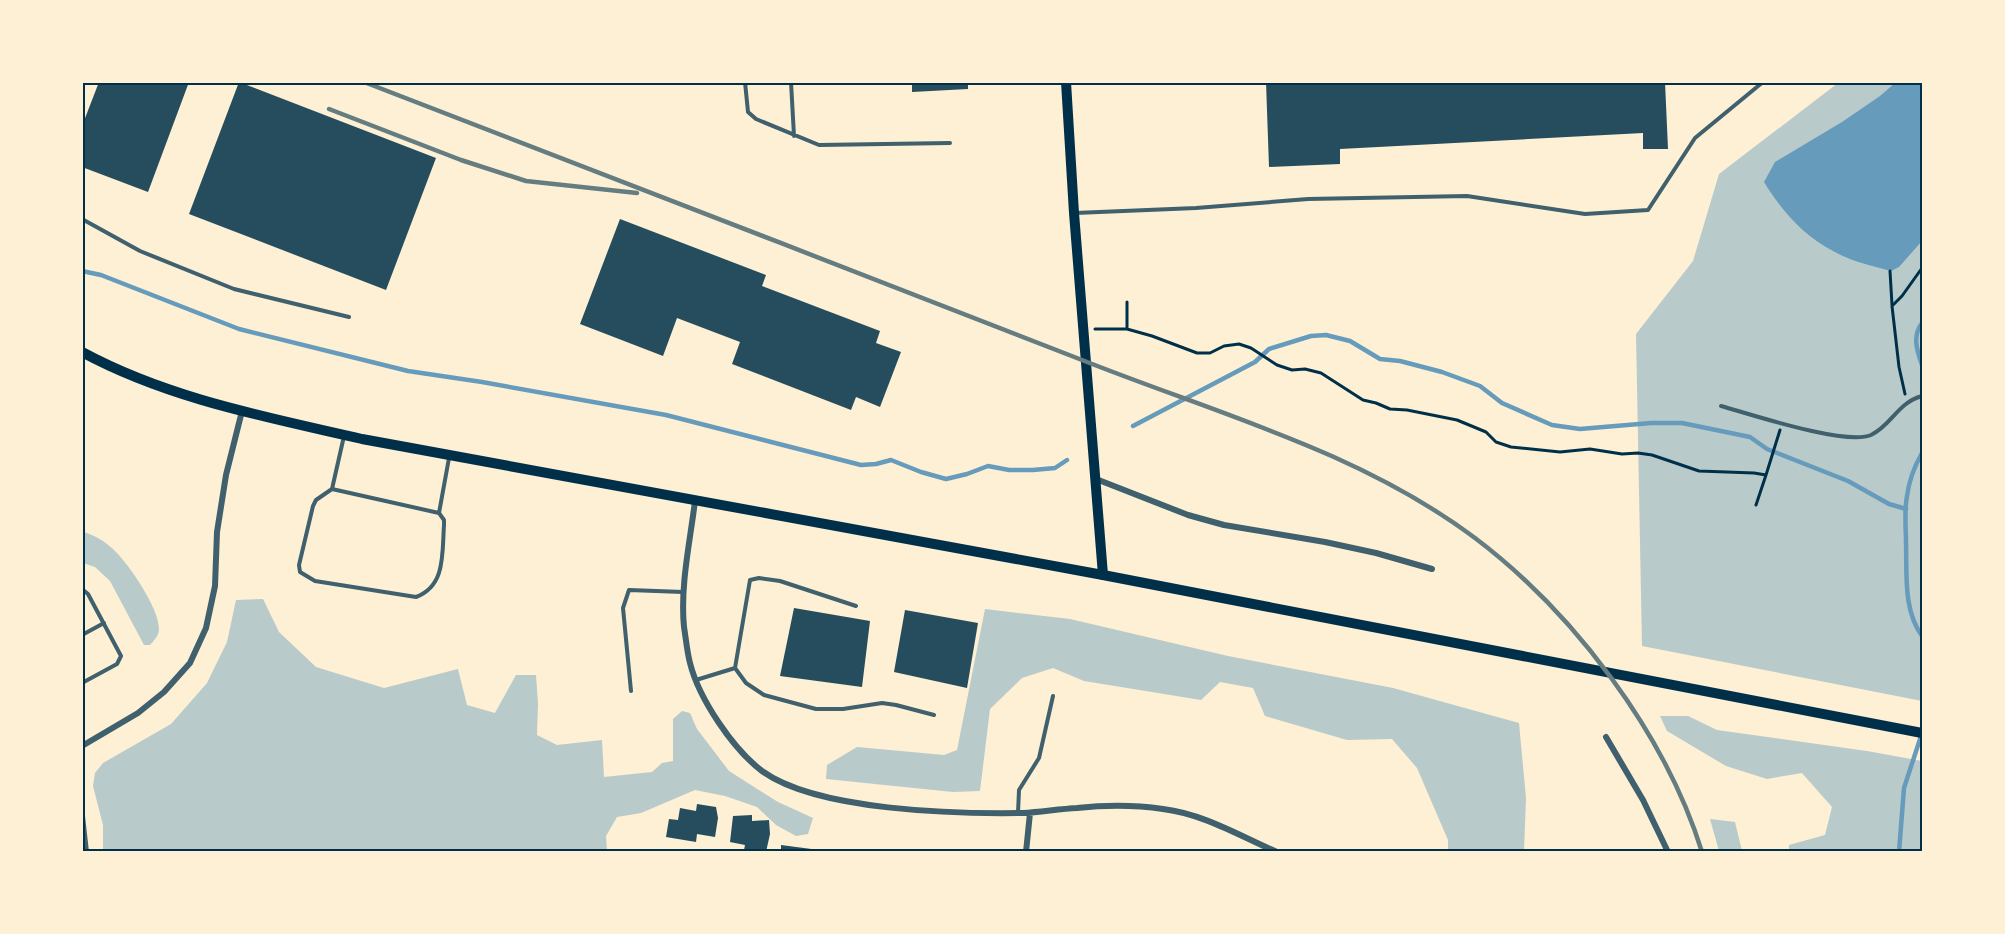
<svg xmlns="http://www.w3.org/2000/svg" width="2005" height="934" font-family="Inter,sans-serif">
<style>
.green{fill:#b9caca}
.water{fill:#669bbc}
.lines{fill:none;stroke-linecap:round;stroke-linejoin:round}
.stream{stroke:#669bbc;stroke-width:4.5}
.building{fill:#264d5e}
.path{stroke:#003049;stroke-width:3}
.service{stroke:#3f606c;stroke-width:4}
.minor{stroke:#3f606c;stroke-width:6}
.secondary{stroke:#003049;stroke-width:10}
.primary{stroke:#003049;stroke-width:10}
.rail{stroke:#657d81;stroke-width:4.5}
.neatline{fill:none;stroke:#003049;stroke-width:2}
</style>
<rect width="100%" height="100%" fill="#fdf0d5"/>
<path class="green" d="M1838,83H1922V701L1642,646L1636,334L1693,261L1719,174Z
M83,532C95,535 106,542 115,551C130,566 159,608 159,629C159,636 154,640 150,645H144L110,581L95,567L83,563Z
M263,599L279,632L316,667L384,688L458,669L467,705L495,713L516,675H536L538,704L537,735L557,745L602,740L604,777L652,772L662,763L673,761V719L682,711L690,713L697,729L729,771L778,802L813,818L808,834L796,836L776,825L757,807L725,796L695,790L641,813L617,817L606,836L607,851H103V825L93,786L95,773L103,763L171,724L207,683L227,642L236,600Z
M985,609L1070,619L1228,656L1393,688L1519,723L1526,798L1524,851H1448V840L1417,768L1392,739L1347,740L1265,716L1253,688L1220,682L1201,700L1084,681L1053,668L1022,678L990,709L980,791L953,792L826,779L827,765L857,747L944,755L957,750Z
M1660,716H1688L1717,730L1867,751L1922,761V851H1789V845L1825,835L1832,807L1802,773L1767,779L1726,766L1667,731Z
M1710,819L1735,822L1742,851H1719Z"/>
<path class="water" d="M1895,83H1922V241L1899,267L1891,271C1872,266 1850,261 1833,251C1804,236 1781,210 1764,182L1775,162L1842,122L1880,96Z"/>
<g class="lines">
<path class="stream" d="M82,271L101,275L239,329L408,371L482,382L666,415L861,465L876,464L891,460L921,472L946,479L967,474L988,466L1009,470H1033L1055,468L1067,460
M1922,323C1912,336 1917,351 1922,365
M1133,426L1255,362L1269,349L1311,336L1326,335L1350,341L1380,359L1400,361L1442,372L1480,386L1502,403L1552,425L1580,429L1651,423H1682L1750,437L1767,449L1848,481L1889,504L1906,509
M1922,453C1914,467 1909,481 1907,496C1904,511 1906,528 1906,543C1907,574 1903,610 1922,636
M1899,852L1904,788L1922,733"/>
</g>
<path class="building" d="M99,82H189L148,192L82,167V126Z
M239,82L436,158L386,290L189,214Z
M912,82H968V89L912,92Z
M1266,82H1665L1668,149H1643V133L1340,149V164L1269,167Z
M620,219L766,275L762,286L880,331L876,343L901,352L880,407L856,397L851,410L732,364L740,342L677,318L663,356L580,324Z
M794,608L870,621L862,687L780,676Z
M905,610L978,623L967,688L894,672Z
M697,804L716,807L718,818L715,837L697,834L696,842L666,837L669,819L678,820L680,808L696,811Z
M752,815V821L769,820L770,834L766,852L744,850L745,845L730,842L733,816Z
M781,845L819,850V852H781Z"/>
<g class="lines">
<path class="path" d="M1890,271L1892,305
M1127,302V329
M1095,329H1127L1152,336L1197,353H1210L1224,346L1239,344L1251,348L1277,365L1292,370L1305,369L1321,373L1363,400L1376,403L1390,409L1407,410L1457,420L1486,432L1496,442L1511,447L1560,452L1590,449L1622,454L1638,453L1652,455L1699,471L1754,473L1766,475L1780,430
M1905,394L1899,367L1892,306L1902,296L1922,268
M1756,505L1766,475"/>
<path class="service" d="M745,82L748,112L756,119L819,145L950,143
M791,82L794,136
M1075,213L1196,208L1308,199L1467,196L1585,214L1648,210L1695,138L1763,82
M82,219L140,251L234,289L349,317
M1721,406C1750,414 1846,446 1871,435C1892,425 1897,403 1922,396
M344,436L332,489L439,513L449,458
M332,489L316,500L313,506L299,565L300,572L315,581L416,597C446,586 442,553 444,525V520L439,513
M82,589L88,594L121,656L117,664L82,683
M82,635L104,623
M735,668L746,683L764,695L816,709H843L882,703L896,705L934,715
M696,680L735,668L750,580L759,578L780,581L856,606
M631,691L623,608L629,590L683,592
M1018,813L1019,790L1039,758L1053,696"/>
<path class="minor" d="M1096,479L1188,515L1224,525L1325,542L1376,553L1432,569
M695,501C690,542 680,586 684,627C686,639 687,652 690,663C699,699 733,749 762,771C817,811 956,814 1023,813C1041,812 1059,809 1077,808C1106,805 1135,805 1163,809C1204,814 1240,836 1277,852
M1606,737L1643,800L1668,852
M82,746L138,713L164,692L190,663L206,628L215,586L217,532L226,475L242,411
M82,816L86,852
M1026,852L1030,813"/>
<path class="secondary" d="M1066,82L1074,213L1103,575"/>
<path class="primary" d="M82,352C169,399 267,417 362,439L1103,575L1922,733"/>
<path class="rail" d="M364,82C603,174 843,267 1082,360C1215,413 1359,451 1475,538C1573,612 1665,733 1702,852
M329,109L461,160L526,181L637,193"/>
</g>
<rect width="2005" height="934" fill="none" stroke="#fdf0d5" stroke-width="168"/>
<rect x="84" y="84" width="1837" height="766" class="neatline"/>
</svg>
